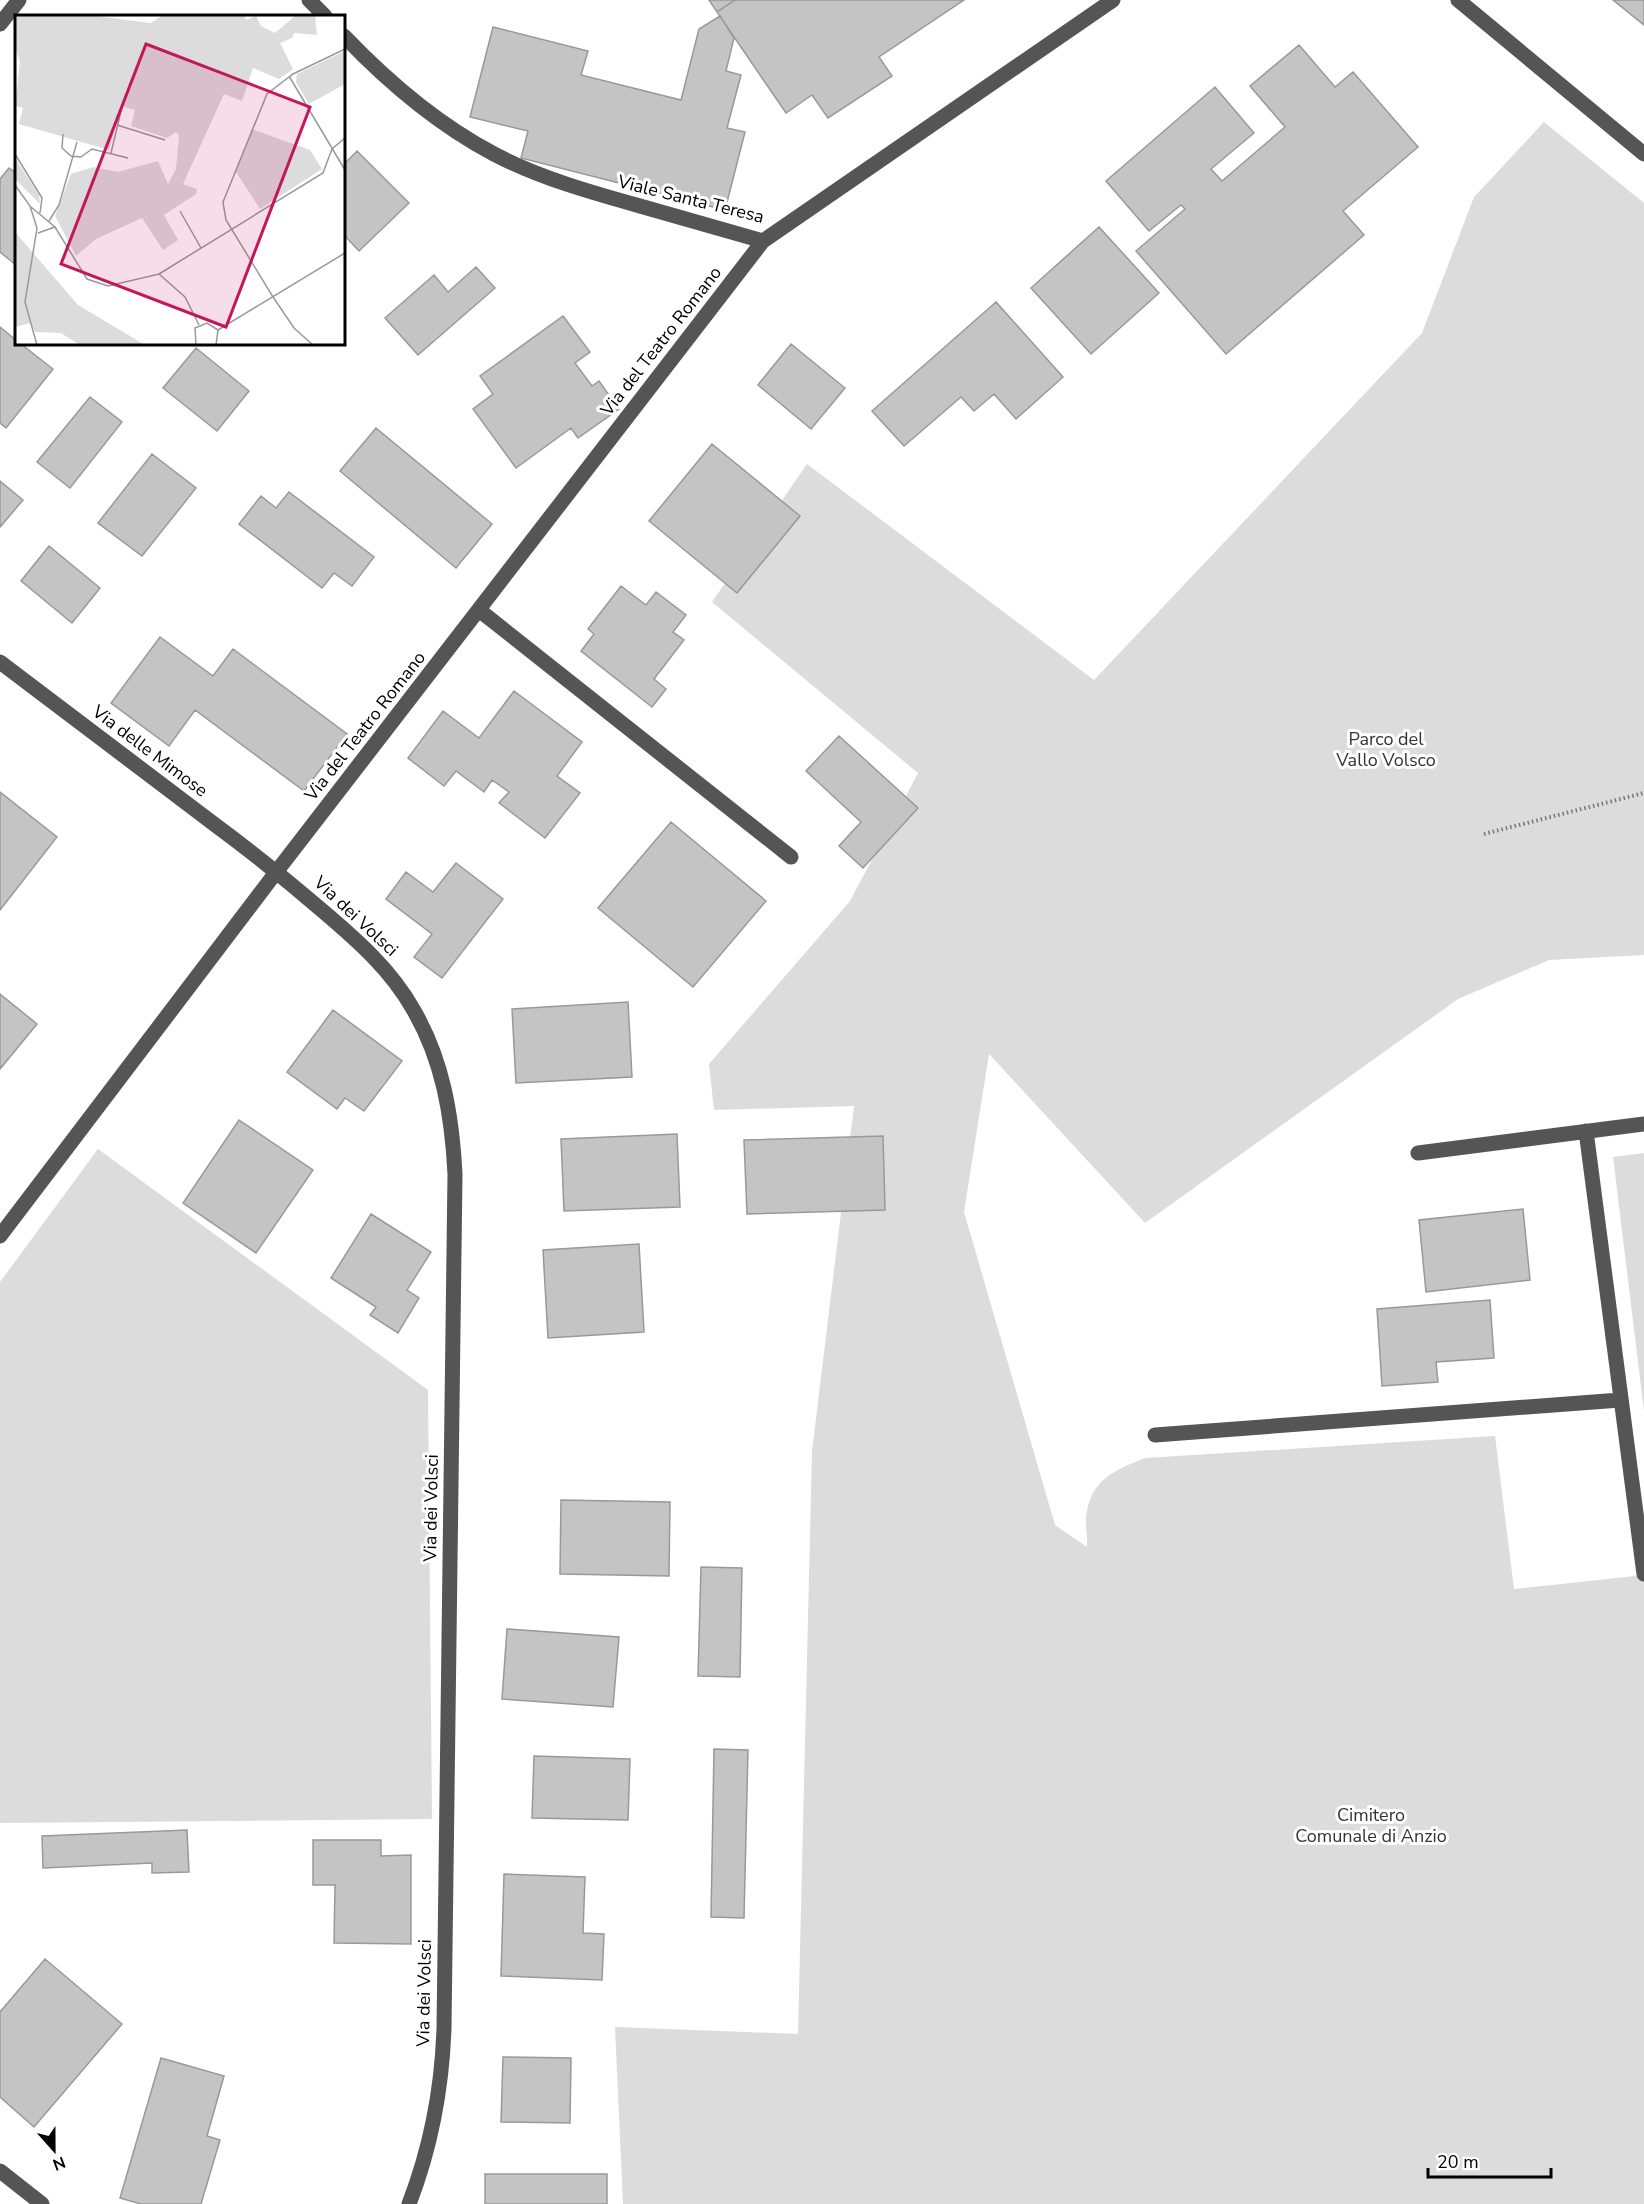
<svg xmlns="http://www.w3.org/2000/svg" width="1644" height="2204" font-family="'Nunito Sans',sans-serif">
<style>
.green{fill:#dcdcdc}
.building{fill:#c4c4c4;stroke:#999;stroke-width:1.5}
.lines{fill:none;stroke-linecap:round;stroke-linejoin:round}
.path{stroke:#777;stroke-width:4;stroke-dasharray:1.5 3;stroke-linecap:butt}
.minor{stroke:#555;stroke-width:15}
.labels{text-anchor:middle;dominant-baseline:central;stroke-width:6;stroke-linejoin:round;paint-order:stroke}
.street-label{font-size:18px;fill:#000;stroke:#fff}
.park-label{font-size:18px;fill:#333;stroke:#fff}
.inset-road{fill:none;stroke:#999;stroke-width:1.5}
.view{fill:#c2185b;fill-opacity:0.15;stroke:#c2185b;stroke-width:3}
.inset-edge{fill:none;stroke:#000;stroke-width:3}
</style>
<rect width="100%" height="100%" fill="#fff"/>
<path class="green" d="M1544,122L1644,203V955L1549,960L1458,999L1145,1223L989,1054L964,1212L1055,1525L1087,1547C1088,1538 1085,1528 1086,1518C1090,1480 1113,1471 1145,1458L1495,1436L1514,1589L1644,1575V2204H623L615,2027L798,2034L812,1451L854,1106L714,1110L709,1064L850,901L918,773L712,602L807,464L1094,680L1422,333L1474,197Z
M98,1149L428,1390L432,1819L0,1823V1282Z
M1644,1153V1411L1613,1157Z"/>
<path class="building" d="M709,0H735L717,12Z
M735,0H964L879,57L892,76L828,118L812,95L786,113L717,12Z
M1613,0H1644V25Z
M720,16L734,38L726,71L741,75L727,128L745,132L725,210L521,158L528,131L470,117L493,27L588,51L581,75L681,100L699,29Z
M1299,45L1335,87L1353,72L1418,147L1343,211L1364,235L1226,354L1136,251L1185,209L1181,205L1149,231L1106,181L1215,87L1254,133L1211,169L1222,181L1285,127L1250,86Z
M357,151L409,203L359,251L344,235V164Z
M9,168L16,173V265L0,252V179Z
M1099,227L1159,293L1091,354L1031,288Z
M476,267L495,288L418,355L385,318L434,275L448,292Z
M996,302L1063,377L1016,419L994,394L974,411L961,397L904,446L872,411Z
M563,316L590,352L575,363L592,386L599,381L619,409L578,438L571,428L516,468L473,409L493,394L480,376Z
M0,327L16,340V344H21L53,369L6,428L0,423Z
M791,344L845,388L811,429L758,385Z
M196,348L249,391L217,431L163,388Z
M90,397L122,422L70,488L37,462Z
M376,428L492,524L456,568L340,471Z
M712,444L800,516L737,593L649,521Z
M152,454L196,488L142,556L98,523Z
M0,481L23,500L0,527Z
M289,492L374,557L352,586L334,573L322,588L239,524L261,496L276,508Z
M49,546L100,588L72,623L21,581Z
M621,586L646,605L656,592L686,615L673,632L684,640L654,679L666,689L652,707L581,651L594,634L588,629Z
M160,637L213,676L233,649L347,734L304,791L195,710L169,746L111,703Z
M514,691L582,742L557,776L580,793L545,838L499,803L509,792L492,780L484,792L456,771L444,786L408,758L443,711L479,738Z
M839,736L918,808L863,868L839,846L861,822L806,771Z
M0,792L57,837L0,910Z
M671,822L766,901L693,987L598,908Z
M456,863L503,899L442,978L414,957L432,934L386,899L406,872L433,892Z
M0,994L37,1024L0,1069Z
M628,1002L632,1077L516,1083L512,1009Z
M333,1010L402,1061L364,1111L345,1098L337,1109L287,1072Z
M239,1120L313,1170L256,1253L183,1203Z
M677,1134L680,1207L564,1211L561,1139Z
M883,1136L885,1210L747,1214L744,1140Z
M1523,1209L1530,1280L1426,1292L1419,1220Z
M371,1214L431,1252L407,1290L419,1298L398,1333L370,1315L376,1307L331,1278Z
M639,1244L644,1332L548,1338L543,1250Z
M1490,1300L1494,1358L1436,1362L1438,1382L1382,1386L1377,1309Z
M561,1500L670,1502L669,1576L560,1574Z
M701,1567L742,1568L740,1677L698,1676Z
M507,1629L619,1637L613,1707L502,1699Z
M714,1749L748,1750L744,1918L711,1917Z
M534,1756L630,1759L628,1820L532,1818Z
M187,1830L189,1872L152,1873V1863L43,1868L42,1836Z
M313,1840H381V1856L411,1855V1944L334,1943L335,1885H313Z
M504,1874L585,1877L583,1933L604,1934L602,1980L501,1976Z
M45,1959L122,2024L34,2127L0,2097V2012Z
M503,2057L571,2058L570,2123L501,2122Z
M161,2058L224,2076L207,2136L220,2140L201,2204H141L120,2198Z
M485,2174H607V2204H485Z"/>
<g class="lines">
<path class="path" d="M1484,834L1644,793"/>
<path class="minor" d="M309,0L325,16
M1458,0L1644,154
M0,24L19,0
M344,36C388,82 437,124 494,154C540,178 590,192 640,206C681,218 722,229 763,241L1113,0
M479,610L791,857
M0,662C71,716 143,770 214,824C252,852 288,881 324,912C358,941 391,970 413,1009C443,1060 452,1116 455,1174L444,2028C442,2089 431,2147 409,2204
M1586,1131L1644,1574
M1418,1153L1644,1124
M0,1236L277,871L763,241
M1155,1435L1620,1400
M0,2171L42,2204"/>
</g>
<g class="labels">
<g class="street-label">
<text transform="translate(691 199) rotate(14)">Viale Santa Teresa</text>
<text transform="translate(661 341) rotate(-52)">Via del Teatro Romano</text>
<text transform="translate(365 726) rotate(-52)">Via del Teatro Romano</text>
<text transform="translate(150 751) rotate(37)">Via delle Mimose</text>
<text transform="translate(356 916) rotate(43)">Via dei Volsci</text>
<text transform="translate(431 1508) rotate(-89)">Via dei Volsci</text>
<text transform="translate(424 1993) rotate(-89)">Via dei Volsci</text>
</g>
<g class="park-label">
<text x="1386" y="739">Parco del<tspan x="1386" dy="21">Vallo Volsco</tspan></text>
<text x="1371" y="1815">Cimitero<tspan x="1371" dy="21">Comunale di Anzio</tspan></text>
</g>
</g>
<g transform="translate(15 15)">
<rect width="330" height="330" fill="#fff"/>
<path d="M0,0H73L136,8L148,0H229L231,5L241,1L246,11L260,18L281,0H300L302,20L279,18L277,23L265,28L278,54L264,64L238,53L227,86L209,79L168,169L182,174L181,179L149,200L163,225L148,235L127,203L81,224L61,241L40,201L56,159L78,152L103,157L143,146L153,169L161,154L164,120L161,117L152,123L116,111L120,95L105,91L94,135L4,109L8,93L0,91L5,47L0,32ZM330,36V69L294,89L281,67L282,59ZM237,114L295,135L307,154L245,194L221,157ZM0,143L24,180L25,189L0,164ZM0,217L63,290L130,330H65L46,318L20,317L16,308L0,312Z" fill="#dcdcdc"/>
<path class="inset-road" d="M274,61L330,155M102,110L150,125M48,119L47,133L56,141L66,142L77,134L113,143M96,138L107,92M0,139L27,183L25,198M0,170L15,191L22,213L10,287L22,330M16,192L40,212L72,264L93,271L144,259L170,282L184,310M165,196L186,233M34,206L44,190L62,127M23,218L40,212M144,259L308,158L317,134L330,123M203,315L330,238M181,330L180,313L192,308L203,315L201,330M298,330L279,313L258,282L211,205L208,187L252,79L278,59L330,34"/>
<path class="view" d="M131,29L295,92L211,312L46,249Z"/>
<rect width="330" height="330" class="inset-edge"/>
</g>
<g transform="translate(54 2150) rotate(159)" stroke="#ffffff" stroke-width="4.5" paint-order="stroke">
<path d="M0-4.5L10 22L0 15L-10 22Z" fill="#000000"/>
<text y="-9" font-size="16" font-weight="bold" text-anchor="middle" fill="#000000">N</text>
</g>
<path d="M1428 2168v9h123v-9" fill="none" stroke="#000000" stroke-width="3"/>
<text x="1437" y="2168" font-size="18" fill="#000000" stroke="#ffffff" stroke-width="4.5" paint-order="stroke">20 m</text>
</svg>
